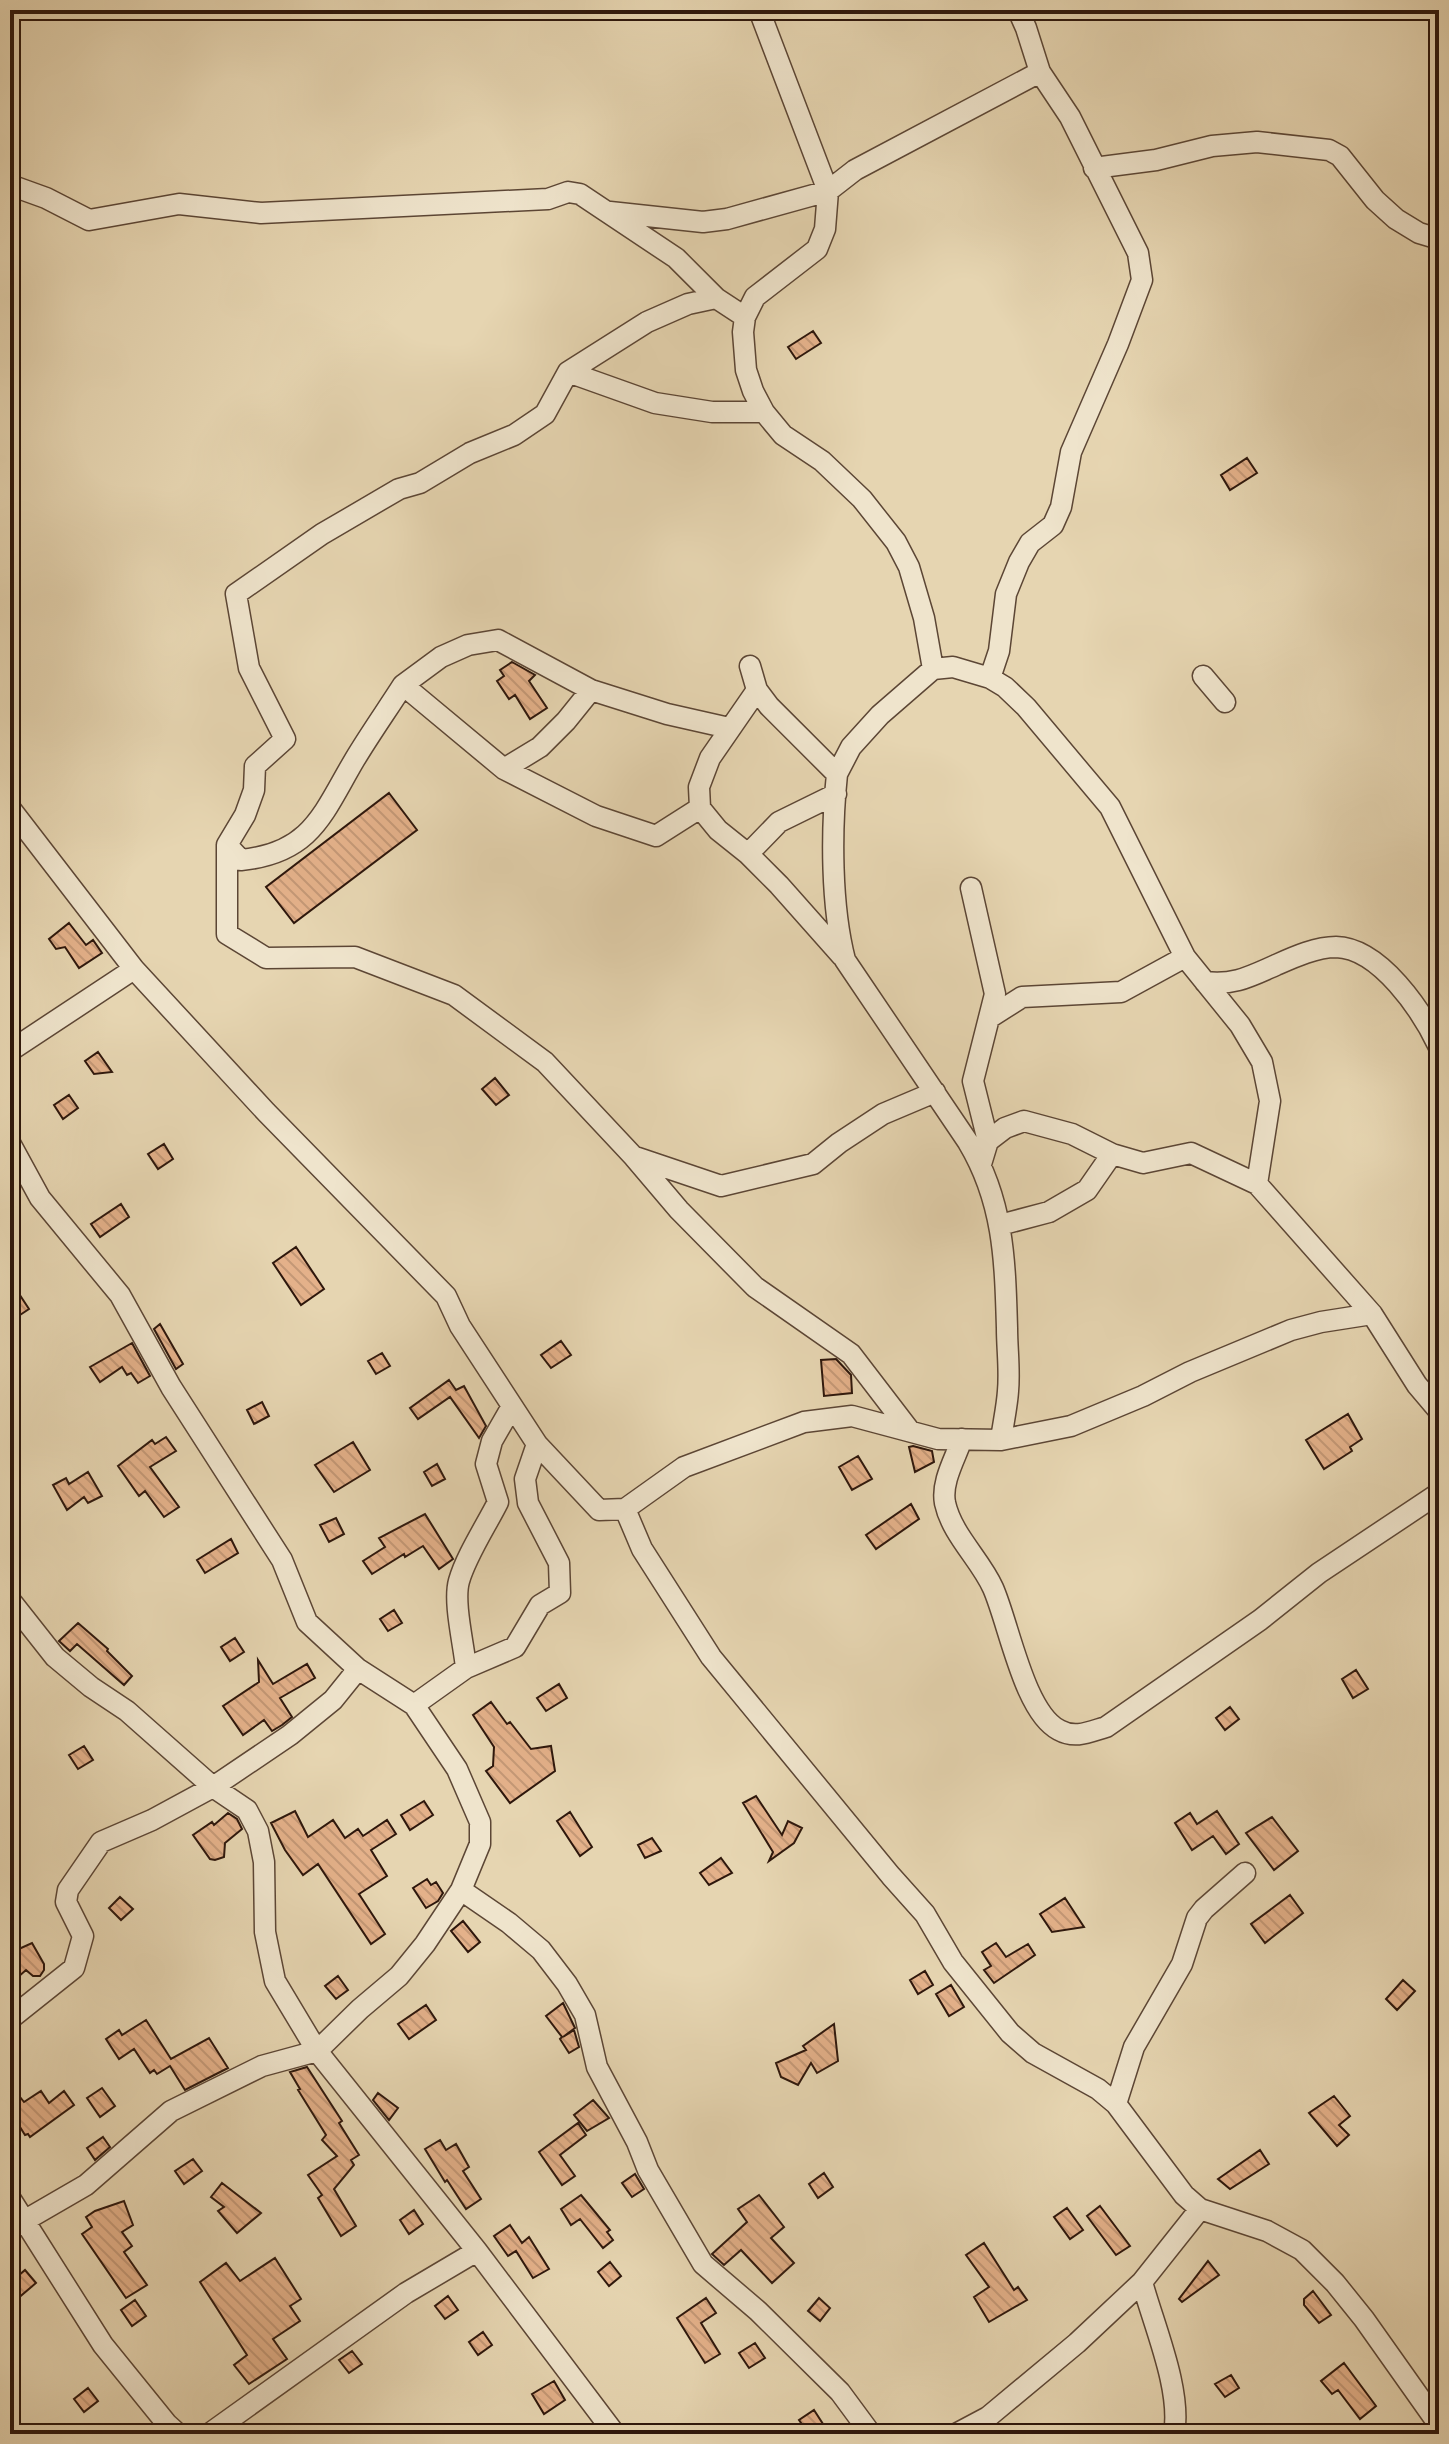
<svg xmlns="http://www.w3.org/2000/svg" width="1449" height="2444" font-family="'IM FELL Double Pica',serif">
<style>
.building{fill:url(#building-back-hatch);stroke:#2e170c;stroke-width:2}
.lines{fill:none;stroke-linecap:round;stroke-linejoin:round}
.minor-casing{stroke:#5c4635;stroke-width:23}
.minor{stroke:#efe4cc;stroke-width:20}
</style>
<defs>
<pattern id="building-back-hatch" width="6" height="6" patternUnits="userSpaceOnUse" patternTransform="scale(2)"><rect width="6" height="6" fill="#e4b18a"/><path d="M-1 5l2 2M0 0l6 6M5-1l2 2" fill="none" stroke="#c49876"/></pattern>
</defs>
<rect width="100%" height="100%" fill="#e6d5b1"/>
<filter id="stains"><feTurbulence type="fractalNoise" baseFrequency=".0025" numOctaves="4"/><feColorMatrix values="0 0 0 0 .2 0 0 0 0 .09 0 0 0 0 .02 0 0 0 .5 -.17"/></filter>
<radialGradient id="worn" r=".72"><stop offset=".6" stop-color="#630" stop-opacity="0"/><stop offset="1" stop-color="#630" stop-opacity=".3"/></radialGradient>
<path class="building" d="M813,331L821,343L796,359L788,347Z
M1247,458L1257,473L1230,490L1221,475Z
M512,662L535,675L529,681L547,708L530,719L515,695L509,699L497,681L504,676L500,670Z
M389,793L417,830L294,923L266,887Z
M69,923L86,945L93,940L102,953L79,968L65,947L56,949L49,939Z
M98,1052L112,1072L94,1074L85,1061Z
M495,1078L509,1095L496,1105L482,1089Z
M69,1095L78,1108L63,1119L54,1105Z
M164,1144L173,1159L158,1169L148,1154Z
M121,1204L129,1217L100,1237L91,1224Z
M296,1247L324,1289L301,1305L273,1263Z
M10,1280L29,1309L17,1317L10,1307Z
M160,1324L183,1364L176,1369L154,1329Z
M561,1341L571,1355L551,1368L541,1355Z
M132,1343L150,1376L138,1383L131,1373L127,1375L122,1367L100,1382L90,1367Z
M382,1353L390,1366L376,1374L368,1361Z
M836,1359L851,1375L852,1393L824,1396L821,1360Z
M449,1380L456,1390L464,1386L486,1426L479,1438L450,1397L418,1419L410,1408Z
M262,1402L269,1416L254,1424L247,1410Z
M1348,1414L1362,1439L1350,1447L1352,1451L1324,1469L1306,1440Z
M166,1437L176,1451L150,1467L179,1507L164,1517L145,1491L139,1496L118,1466L152,1440L155,1444Z
M353,1442L370,1470L334,1492L315,1465Z
M913,1446L932,1451L934,1462L915,1472L909,1447Z
M858,1456L872,1479L852,1490L839,1467Z
M437,1464L445,1479L432,1486L424,1472Z
M88,1472L102,1496L88,1503L84,1497L67,1510L53,1485L66,1478L69,1484Z
M911,1504L919,1519L876,1549L866,1535Z
M425,1514L453,1559L439,1569L423,1546L405,1557L404,1554L372,1574L363,1561L385,1547L379,1538Z
M336,1518L344,1534L329,1542L320,1525Z
M231,1539L238,1553L205,1573L197,1560Z
M394,1610L402,1623L388,1631L380,1619Z
M78,1623L108,1649L107,1651L132,1676L124,1685L77,1644L70,1651L59,1641Z
M235,1638L244,1652L230,1661L221,1647Z
M258,1660L273,1684L307,1664L315,1678L280,1698L292,1717L282,1725L272,1731L264,1720L243,1735L223,1706L259,1682Z
M1356,1670L1368,1689L1353,1698L1342,1679Z
M559,1684L567,1698L546,1711L537,1698Z
M491,1702L507,1724L510,1722L531,1749L551,1746L555,1771L510,1803L486,1771L493,1766L494,1747L473,1715Z
M1230,1707L1239,1719L1225,1730L1216,1718Z
M84,1746L93,1760L78,1769L69,1755Z
M756,1796L782,1835L788,1821L802,1828L794,1843L769,1861L773,1852L743,1803Z
M424,1801L433,1815L410,1830L401,1815Z
M295,1811L308,1837L333,1820L345,1838L358,1829L363,1836L387,1820L396,1834L371,1850L387,1876L359,1894L385,1934L371,1944L318,1864L303,1875L285,1850L271,1823Z
M1217,1811L1239,1844L1226,1854L1213,1836L1192,1850L1175,1823L1190,1813L1197,1824Z
M570,1812L592,1847L580,1856L557,1821Z
M228,1813L237,1819L242,1829L225,1843L224,1857L215,1860L210,1859L193,1835L212,1822L214,1825Z
M1272,1817L1298,1851L1274,1870L1246,1833Z
M652,1838L661,1851L645,1858L638,1845Z
M721,1858L732,1873L709,1885L700,1873Z
M427,1879L431,1885L436,1882L443,1893L438,1901L426,1908L413,1888Z
M1290,1895L1303,1913L1265,1943L1251,1924Z
M120,1897L133,1909L121,1920L109,1908Z
M1065,1898L1084,1927L1052,1932L1040,1914Z
M463,1921L480,1942L468,1952L451,1931Z
M32,1943L44,1964V1970L40,1976H33L26,1970L10,1984V1953Z
M996,1943L1006,1957L1028,1944L1035,1955L994,1983L984,1970L991,1966L982,1952Z
M925,1971L933,1985L918,1994L910,1980Z
M338,1976L348,1990L336,1999L325,1986Z
M1403,1980L1415,1991L1397,2010L1386,1999Z
M951,1985L964,2007L949,2016L936,1994Z
M563,2003L575,2028L563,2037L574,2030L579,2047L569,2053L560,2039L562,2037L546,2016Z
M426,2005L436,2020L409,2039L398,2024Z
M146,2020L171,2059L209,2038L228,2068L185,2090L170,2066L157,2074L154,2070L150,2073L134,2049L119,2059L106,2039L119,2030L122,2035Z
M834,2024L838,2061L817,2073L811,2063L798,2085L781,2077L776,2063L806,2050L803,2046Z
M307,2067L342,2121L339,2123L359,2155L351,2160L354,2165L334,2189L356,2226L341,2236L318,2198L322,2195L308,2175L337,2156L322,2140L326,2135L298,2090L300,2089L290,2072Z
M102,2088L115,2106L100,2117L87,2098Z
M41,2091L49,2103L64,2091L74,2105L30,2137L28,2134L25,2135L10,2111V2103L20,2097L24,2102Z
M378,2093L398,2108L389,2120L373,2100Z
M1334,2096L1350,2116L1339,2125L1349,2135L1337,2146L1309,2113Z
M593,2100L609,2118L587,2131L574,2115Z
M578,2123L586,2135L560,2155L575,2176L562,2185L539,2152Z
M103,2137L110,2147L95,2160L87,2148Z
M440,2140L446,2150L456,2144L469,2167L463,2171L481,2199L466,2209L447,2180L445,2182L425,2149Z
M1260,2150L1269,2164L1230,2189L1218,2179Z
M193,2159L202,2171L184,2184L175,2171Z
M824,2173L833,2187L818,2198L809,2184Z
M635,2174L644,2189L632,2197L622,2183Z
M222,2183L261,2213L237,2233L218,2211L224,2207L211,2197Z
M581,2195L610,2230L607,2232L613,2240L603,2248L580,2219L571,2225L561,2209Z
M759,2195L784,2227L771,2238L794,2263L772,2283L741,2250L724,2265L712,2254L747,2222L738,2209Z
M124,2201L133,2225L122,2232L132,2246L124,2252L147,2285L126,2298L82,2234L92,2227L86,2217L95,2211Z
M1100,2206L1130,2246L1116,2255L1087,2216Z
M1067,2208L1083,2230L1070,2239L1054,2217Z
M414,2210L423,2224L409,2234L400,2220Z
M510,2225L522,2243L529,2237L549,2269L533,2278L516,2251L508,2256L494,2236Z
M984,2243L1014,2290L1018,2287L1027,2300L989,2322L974,2297L989,2287L966,2255Z
M275,2258L301,2299L290,2306L300,2321L273,2339L287,2359L249,2384L234,2365L247,2355L200,2282L226,2263L240,2281Z
M1208,2261L1219,2275L1182,2302L1179,2299Z
M610,2262L621,2276L609,2286L598,2272Z
M25,2270L36,2283L10,2305V2283Z
M1313,2291L1331,2315L1319,2323L1304,2305V2299Z
M448,2296L458,2310L445,2319L435,2306Z
M706,2298L716,2313L701,2323L720,2354L705,2363L677,2318Z
M819,2298L830,2308L820,2321L808,2311Z
M135,2300L146,2316L132,2326L121,2310Z
M483,2332L492,2345L478,2355L469,2342Z
M755,2343L765,2358L749,2368L739,2353Z
M352,2351L362,2364L349,2373L339,2360Z
M1344,2363L1376,2406L1360,2419L1338,2390L1332,2394L1321,2381Z
M1231,2375L1239,2388L1225,2397L1215,2384Z
M554,2381L565,2400L544,2414L532,2394Z
M88,2388L98,2401L84,2412L74,2399Z
M814,2410L823,2424L808,2433L799,2420Z"/>
<g class="lines">
<defs>
<path id="minor" d="M759,10L828,191L825,229L817,249L755,297L745,317L743,332L746,370L753,391L764,412L783,435L822,461L862,499L896,542L909,567L924,618L933,669
M1094,168L1156,160L1212,146L1257,142L1329,150L1340,156L1375,200L1396,219L1419,233L1439,239
M10,185L46,198L89,220L179,204L261,213L548,199L568,192L580,194L676,258L716,298L745,317
M610,212L703,222L727,219L828,191L855,170L1040,72
M716,298L688,304L647,322L568,372L545,414L514,435L470,453L420,483L399,489L322,534L236,594L249,668L285,739L255,766L254,790L245,815L227,845V934L266,958L355,957L454,995L545,1062L634,1157L679,1210L755,1287L851,1354L910,1431
M568,372L655,403L712,412H764
M750,666L757,690L769,706L837,774C831,831 831,906 845,960L968,1142C1004,1202 1005,1261 1007,1328C1007,1349 1010,1370 1008,1391C1007,1407 1003,1424 1001,1440
M1203,676L1225,702
M990,678L999,651L1006,594L1019,562L1030,543L1053,525L1061,507L1071,452L1118,344L1142,280L1138,253L1070,117L1040,72L1026,28L1018,10
M403,685L441,657L468,645L498,640L591,690L667,714L729,728
M757,690L710,758L699,787L700,808L718,830L748,854L779,885L842,956
M504,769L540,747L566,721L591,690
M837,774L851,747L880,715L933,669L953,667L990,678L1005,687L1026,707L1110,807L1185,957L1240,1025L1262,1062L1270,1101L1257,1184
M10,808L134,969L266,1112L446,1296L460,1326L537,1444L599,1510L625,1509L642,1549L711,1657L891,1876L925,1914L953,1962L1010,2033L1033,2053L1098,2089L1116,2104L1184,2195L1200,2209L1267,2231L1302,2250L1335,2283L1364,2319L1439,2425
M227,845L241,860C312,853 323,813 355,759C370,734 387,710 403,685L504,769L596,816L656,836L700,808
M748,854L779,822L836,794
M971,888L995,994L973,1081L988,1141
M1205,982C1233,986 1251,976 1276,965C1294,957 1316,947 1336,947C1380,948 1422,1011 1439,1047
M989,1018L1022,997L1121,992L1185,957
M10,1051L134,969
M10,1143L40,1198L120,1295L171,1387L282,1560L307,1622L358,1669
M635,1157L721,1186L813,1164L839,1143L883,1114L935,1092
M981,1164L988,1141L1005,1128L1024,1121L1072,1134L1112,1154L1143,1163L1191,1153L1257,1184L1372,1314L1417,1385L1439,1411
M1000,1225L1049,1212L1087,1190L1112,1154
M962,1439C955,1459 941,1482 945,1503C952,1535 980,1559 993,1588C1009,1624 1024,1712 1059,1730C1075,1739 1089,1732 1106,1727L1260,1620L1319,1573L1439,1493
M625,1509L684,1467L804,1422L852,1416L938,1439L1001,1440L1071,1426L1143,1396L1190,1372L1291,1330L1321,1322L1372,1314
M10,1600L55,1657L91,1687L127,1711L213,1787L247,1810L258,1831L264,1862L265,1932L275,1981L317,2051L477,2251L615,2434
M466,1668C464,1645 453,1602 459,1581C466,1556 486,1526 498,1502L486,1464L492,1441L511,1408
M461,1890L509,1923L541,1950L567,1984L585,2015L597,2067L637,2142L648,2170L703,2264L758,2311L840,2392L871,2434
M10,2019L74,1968L83,1936L66,1902L68,1890L101,1842L152,1820L213,1787L290,1735L333,1700L358,1669L414,1705L466,1668L515,1647L540,1605L560,1593L559,1563L528,1503L525,1479L537,1444
M1116,2104L1134,2047L1182,1964L1197,1918L1204,1909L1245,1873
M10,2198L103,2345L167,2424L178,2434
M10,2229L86,2185L171,2111L262,2066L317,2051L360,2009L399,1976L425,1944L461,1890L480,1844V1822L457,1769L414,1705
M1142,2282C1154,2326 1182,2390 1174,2434
M209,2434L406,2293L477,2251
M956,2434L988,2417L1077,2343L1142,2282L1200,2209"/>
</defs>
<use href="#minor" class="minor-casing"/>
<use href="#minor" class="minor"/>
</g>
<rect width="1449" height="2444" fill="none" stroke="#e6d5b1" stroke-width="40"/>
<rect x="12" y="12" width="1425" height="2420" fill="none" stroke="#2e170c" stroke-width="4"/>
<rect x="20" y="20" width="1409" height="2404" fill="none" stroke="#2e170c" stroke-width="2"/>
<rect width="100%" height="100%" filter="url(#stains)"/>
<rect width="100%" height="100%" fill="url(#worn)"/>
</svg>
